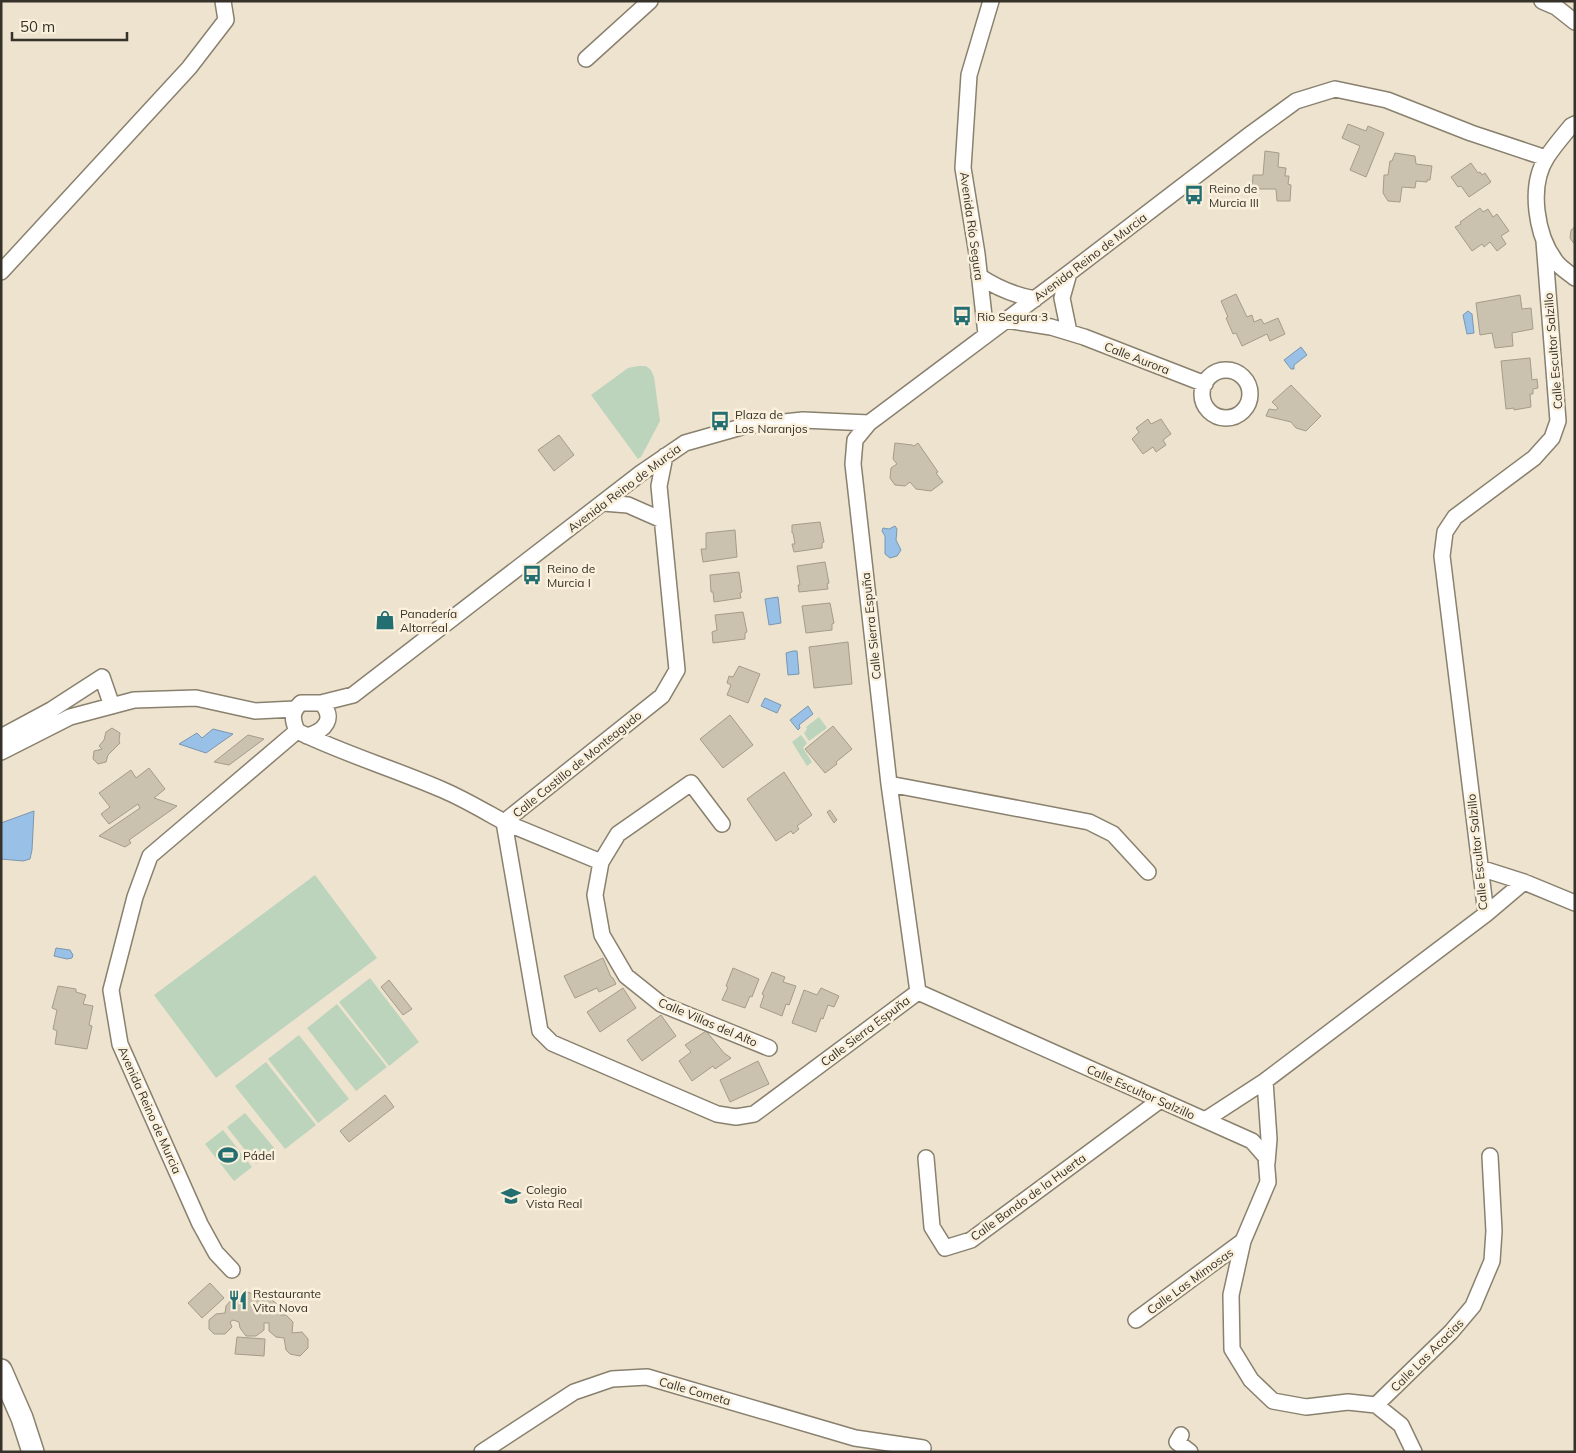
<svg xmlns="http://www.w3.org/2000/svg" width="1576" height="1453" font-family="Mulish,sans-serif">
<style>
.green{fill:#bcd4bc}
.water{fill:#99c1e7;stroke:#7b96ae}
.building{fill:#cac1ae;stroke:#a59b89}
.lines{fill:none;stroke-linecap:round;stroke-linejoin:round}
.street-casing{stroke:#89806e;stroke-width:18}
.secondary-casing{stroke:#89806e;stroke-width:24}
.street{stroke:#fff;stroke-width:15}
.secondary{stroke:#fff;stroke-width:21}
.labels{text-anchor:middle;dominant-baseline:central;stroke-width:5;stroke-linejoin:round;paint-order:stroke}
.poi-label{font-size:12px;fill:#36322a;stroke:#faf0dc;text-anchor:start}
.street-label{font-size:12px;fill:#36322a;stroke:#faf0dc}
</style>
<rect width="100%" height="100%" fill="#ede3cf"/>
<path class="green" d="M638,366H646L651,370L654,377L660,421L641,457L638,459L591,395L628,368Z
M819,717L827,728L809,741L804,733L807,729L806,727Z
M801,735L807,743L803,748L812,762L807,766L792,742Z
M315,875L377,958L216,1078L154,995Z
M370,978L419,1042L389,1066L339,1002Z
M337,1004L387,1067L356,1091L307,1028Z
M299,1035L349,1099L318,1123L268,1059Z
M266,1062L316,1125L285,1149L235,1086Z
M245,1113L275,1149L256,1164L227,1127Z
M223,1130L252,1167L234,1181L205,1144Z"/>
<path class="water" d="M1468,311L1472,314L1474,333L1467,334L1463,315Z
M1301,347L1307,355L1294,365V369H1291L1284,360Z
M895,526L897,529L896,540L901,550L897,556L890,558L885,554V536L882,531L883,528L889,529Z
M778,597L781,623L769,625L765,599Z
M793,651H797L799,674L788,675L786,653Z
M765,698L781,705L777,713L761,706Z
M808,706L813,714L799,725L800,728L798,730L790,720Z
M213,729L233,734L206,753L179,744L197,733L202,738Z
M34,811L32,850L30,859L23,861L1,859V823Z
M56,948L70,950L73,955L72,958L67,959L54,956Z"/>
<path class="building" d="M1348,124L1366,131L1368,126L1384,133L1366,177L1350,170L1360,146L1342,138Z
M1265,151L1279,153L1278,167L1286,168L1285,176H1289L1288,184L1291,185L1290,201H1277L1276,189H1252L1253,175H1263Z
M1395,153L1415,156L1416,164L1432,166L1430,180H1427V182L1416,181L1415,188L1402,187L1400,202L1388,201L1383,193L1384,175H1388L1390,161H1392Z
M1471,163L1478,173L1480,172L1482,175L1485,173L1491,182L1469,197L1461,186L1458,187L1451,177Z
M1480,208L1483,212L1488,209L1493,217L1497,214L1509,231L1501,236L1506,244L1497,251L1490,242L1484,247L1482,244L1472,251L1455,227L1461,224L1460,222Z
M1575,227V245L1570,238L1571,230Z
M1236,294L1247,317L1252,315L1254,322L1261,319L1264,324L1278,318L1285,334L1270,341L1267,334L1242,346L1236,333L1233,334L1226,318L1228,317L1221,301Z
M1520,295L1522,309L1531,308L1533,329L1512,333L1513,346L1495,348L1492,333L1480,335L1476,303Z
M1530,358L1532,380L1537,379L1538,388L1533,389V394H1530L1531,407L1514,410V408L1506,409L1501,361Z
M1291,385L1321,416L1306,431L1296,428L1291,422L1266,416L1269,409L1276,410L1278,408L1272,402Z
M1148,419L1151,424L1161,419L1171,434L1163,440L1166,445L1156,452L1153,447L1143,454L1132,439L1139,432L1136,428Z
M559,435L574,455L554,471L538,450Z
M895,443L912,445L914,446L918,443L938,472L936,473L943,482L931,491L916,489L910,482L905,486L895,485L890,478L891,468L897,464L893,459Z
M820,522L824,542L822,543V548L794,552L792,544H795L793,533H792V525Z
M735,530L737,557L703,562L701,549H706V533Z
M825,562L829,583L827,584L828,589L799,592L798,585H800L797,566Z
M739,572L742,592L740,593L741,598L714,602L713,592H711L710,575Z
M830,603L834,623L832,624V630L806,633L802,606Z
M743,612L747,632L745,633V639L713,643L712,632L717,630L715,615Z
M848,642L852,684L814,688L809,647Z
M739,666L760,674L748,703L727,695L731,685L727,683L729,676L733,677Z
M730,715L753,745L723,768L700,739Z
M833,726L852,749L836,762L837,764L825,773L805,749Z
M112,728L120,733L119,741L120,743L108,755L106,762L98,764L93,759L94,751L102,749L99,746L104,740L106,732Z
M248,735L264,739L229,765L214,762Z
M149,768L165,789L154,798L177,806L129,840L131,843L125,847L99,836L140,808L138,804L109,824L101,814L110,807L99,793L131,770L136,778Z
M784,772L812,815L797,826L799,829L793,834L791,831L776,841L747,799Z
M830,810L837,820L834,823L827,812Z
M603,958L611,977L613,978L616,984L599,992L597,988L575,998L564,976Z
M733,968L759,979L752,997L750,996L745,1008L722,1000L728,987L726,986Z
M772,972L785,977L783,982L796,986L789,1005L786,1004L782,1016L760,1007L764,995L762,994Z
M389,980L412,1009L403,1015L381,987Z
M58,986L76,989V992L86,995L83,1004L93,1006L89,1025L92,1026L87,1049L55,1044L57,1031L53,1029L57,1010L52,1008Z
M623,988L636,1008L600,1032L587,1012Z
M821,988L839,996L834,1007L828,1005L823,1019L821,1018L816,1032L792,1023L804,990L817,995Z
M661,1015L676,1036L642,1061L627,1040Z
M706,1031L724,1053L731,1058L715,1069L713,1066L692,1081L679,1061L691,1052L685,1045Z
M758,1061L769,1084L730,1102L720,1080Z
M385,1095L394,1107L349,1142L340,1131Z
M210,1283L224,1298L202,1318L188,1303Z
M247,1292L257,1295L263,1299L272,1300L279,1306L280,1315H286L293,1322L292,1333L302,1332L308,1339V1348L300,1356L290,1354L286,1350L284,1338L276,1337L269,1331V1323H264V1330L256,1336H246L240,1328L239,1322L233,1320L230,1322L232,1327L225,1334H214L209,1329V1320L216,1314L225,1313L226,1306L232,1299L242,1297Z
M237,1337L265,1339L264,1356L235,1354Z"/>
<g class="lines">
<defs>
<path id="street" d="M1542,1L1556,7L1575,22
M586,59L650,1
M1575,124L1571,126C1563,136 1554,146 1547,157C1528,186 1536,237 1557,263C1562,269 1569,273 1575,278
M1,272L189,68L226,20L223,1
M979,276C997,288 1013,295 1035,299
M1006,320L1051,327L1084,337L1205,384
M1069,332L1062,298L1069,273
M986,334L977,254L963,168L969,75L991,1
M1202 394a24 24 0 1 1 48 0a24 24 0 1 1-48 0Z
M603,503L628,505L662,520
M297,731C344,754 395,769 443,790C464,799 484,811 504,822L662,696L677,670L659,486L665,456
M307,736C325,731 336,718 321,703
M1,737L51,710L102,677L112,706
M1,752L70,717L134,700L196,698L255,711L295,709
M889,784L1089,822L1113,834L1148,872
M504,822L540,1031L552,1043L717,1114L736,1117L754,1114L918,992L889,784L853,464L855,440L869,423
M504,822L601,862L618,834L691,783L722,824
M601,862L595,895L602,935L626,976L661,1004L769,1048
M1480,868L1524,882L1575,903
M1486,914L1524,882
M918,992L1205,1120L1265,1081L1486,914L1442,556L1445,532L1455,517L1534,458L1552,438L1558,421L1544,241
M1265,1081L1269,1139L1267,1163
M1205,1120L1252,1141L1266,1157L1268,1182L1243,1241L1231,1295L1232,1349L1251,1380L1273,1401L1306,1407L1348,1402L1376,1405L1401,1425L1414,1452
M926,1158L932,1227L945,1248L971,1240L1159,1101
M232,1270L216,1253L200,1224L120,1044L111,990L135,897L150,856L297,731C292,719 291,712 301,703H321L353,695L641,473L685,443L745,426L803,420L869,423L1069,273L1252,133L1296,101L1335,89L1387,100L1471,133L1546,158
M1136,1320L1243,1241
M1376,1405L1451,1332L1473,1306L1492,1261L1494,1231L1490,1156
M1181,1435L1177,1442L1190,1452
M482,1452L574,1392L612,1379L647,1377L855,1438L923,1448"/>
<path id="secondary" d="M1,1370L22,1418L33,1452"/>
</defs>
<use href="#street" class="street-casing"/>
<use href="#secondary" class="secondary-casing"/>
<use href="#street" class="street"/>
<use href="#secondary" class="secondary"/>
</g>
<defs>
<symbol id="bus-bare" viewBox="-9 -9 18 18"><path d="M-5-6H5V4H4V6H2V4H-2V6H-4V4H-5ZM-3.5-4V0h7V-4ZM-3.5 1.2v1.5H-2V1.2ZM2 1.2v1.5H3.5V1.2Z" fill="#226e70" stroke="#faf0dc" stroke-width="2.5" paint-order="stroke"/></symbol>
<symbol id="shop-bare" viewBox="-9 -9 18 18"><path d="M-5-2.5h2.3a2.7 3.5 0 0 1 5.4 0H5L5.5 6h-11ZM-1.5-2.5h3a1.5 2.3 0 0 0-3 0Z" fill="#226e70" stroke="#faf0dc" stroke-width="2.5" paint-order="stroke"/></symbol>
<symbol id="stadium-bare" viewBox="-9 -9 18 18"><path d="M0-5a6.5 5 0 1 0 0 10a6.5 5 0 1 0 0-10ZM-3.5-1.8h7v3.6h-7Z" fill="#226e70" stroke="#faf0dc" stroke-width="2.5" paint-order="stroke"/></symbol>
<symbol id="school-bare" viewBox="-9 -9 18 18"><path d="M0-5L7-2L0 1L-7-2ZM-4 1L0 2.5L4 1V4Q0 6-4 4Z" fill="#226e70" stroke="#faf0dc" stroke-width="2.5" paint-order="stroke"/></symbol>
<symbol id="restaurant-bare" viewBox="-9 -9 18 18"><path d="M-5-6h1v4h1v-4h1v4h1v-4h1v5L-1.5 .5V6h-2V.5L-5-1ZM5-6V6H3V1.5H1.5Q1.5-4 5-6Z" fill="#226e70" stroke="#faf0dc" stroke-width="2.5" paint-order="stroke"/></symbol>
</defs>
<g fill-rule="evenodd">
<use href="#bus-bare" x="1180" y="181" width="28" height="28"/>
<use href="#bus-bare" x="948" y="302" width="28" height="28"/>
<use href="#bus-bare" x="706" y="407" width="28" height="28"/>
<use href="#bus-bare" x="518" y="561" width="28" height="28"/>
<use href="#shop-bare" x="371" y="606" width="28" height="28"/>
<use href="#stadium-bare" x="214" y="1141" width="28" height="28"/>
<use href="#school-bare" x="497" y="1182" width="28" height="28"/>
<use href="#restaurant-bare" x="224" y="1286" width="28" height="28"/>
</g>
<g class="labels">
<g class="poi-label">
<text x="1209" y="188">Reino de<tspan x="1209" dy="14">Murcia III</tspan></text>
<text x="977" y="316">Rio Segura 3</text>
<text x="735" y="414">Plaza de<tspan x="735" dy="14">Los Naranjos</tspan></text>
<text x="547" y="568">Reino de<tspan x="547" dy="14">Murcia I</tspan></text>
<text x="400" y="613">Panadería<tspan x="400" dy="14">Altorreal</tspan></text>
<text x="243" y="1155">Pádel</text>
<text x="526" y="1189">Colegio<tspan x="526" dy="14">Vista Real</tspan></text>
<text x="253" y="1293">Restaurante<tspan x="253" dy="14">Vita Nova</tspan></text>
</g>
<g class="street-label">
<text transform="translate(972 226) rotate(82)">Avenida Río Segura</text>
<text transform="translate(1090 257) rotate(-37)">Avenida Reino de Murcia</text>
<text transform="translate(1553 351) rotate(-95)">Calle Escultor Salzillo</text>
<text transform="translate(1137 358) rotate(21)">Calle Aurora</text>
<text transform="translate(624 488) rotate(-37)">Avenida Reino de Murcia</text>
<text transform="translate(871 626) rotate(-96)">Calle Sierra Espuña</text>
<text transform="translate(577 764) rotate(-39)">Calle Castillo de Monteagudo</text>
<text transform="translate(1477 852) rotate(-96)">Calle Escultor Salzillo</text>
<text transform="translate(708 1022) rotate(23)">Calle Villas del Alto</text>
<text transform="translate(865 1031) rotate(-37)">Calle Sierra Espuña</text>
<text transform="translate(1141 1092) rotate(24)">Calle Escultor Salzillo</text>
<text transform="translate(150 1110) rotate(66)">Avenida Reino de Murcia</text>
<text transform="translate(1028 1197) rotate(-36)">Calle Bando de la Huerta</text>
<text transform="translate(1190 1281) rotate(-36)">Calle Las Mimosas</text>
<text transform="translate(1427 1355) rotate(-45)">Calle Las Acacias</text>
<text transform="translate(695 1391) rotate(16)">Calle Cometa</text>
</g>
</g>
<rect width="1576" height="1453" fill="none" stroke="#36322a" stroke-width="5"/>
<path d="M12 32v8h115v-8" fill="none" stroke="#36322a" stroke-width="2.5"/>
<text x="20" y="32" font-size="15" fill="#36322a" stroke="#faf0dc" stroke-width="4" paint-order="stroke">50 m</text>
</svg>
